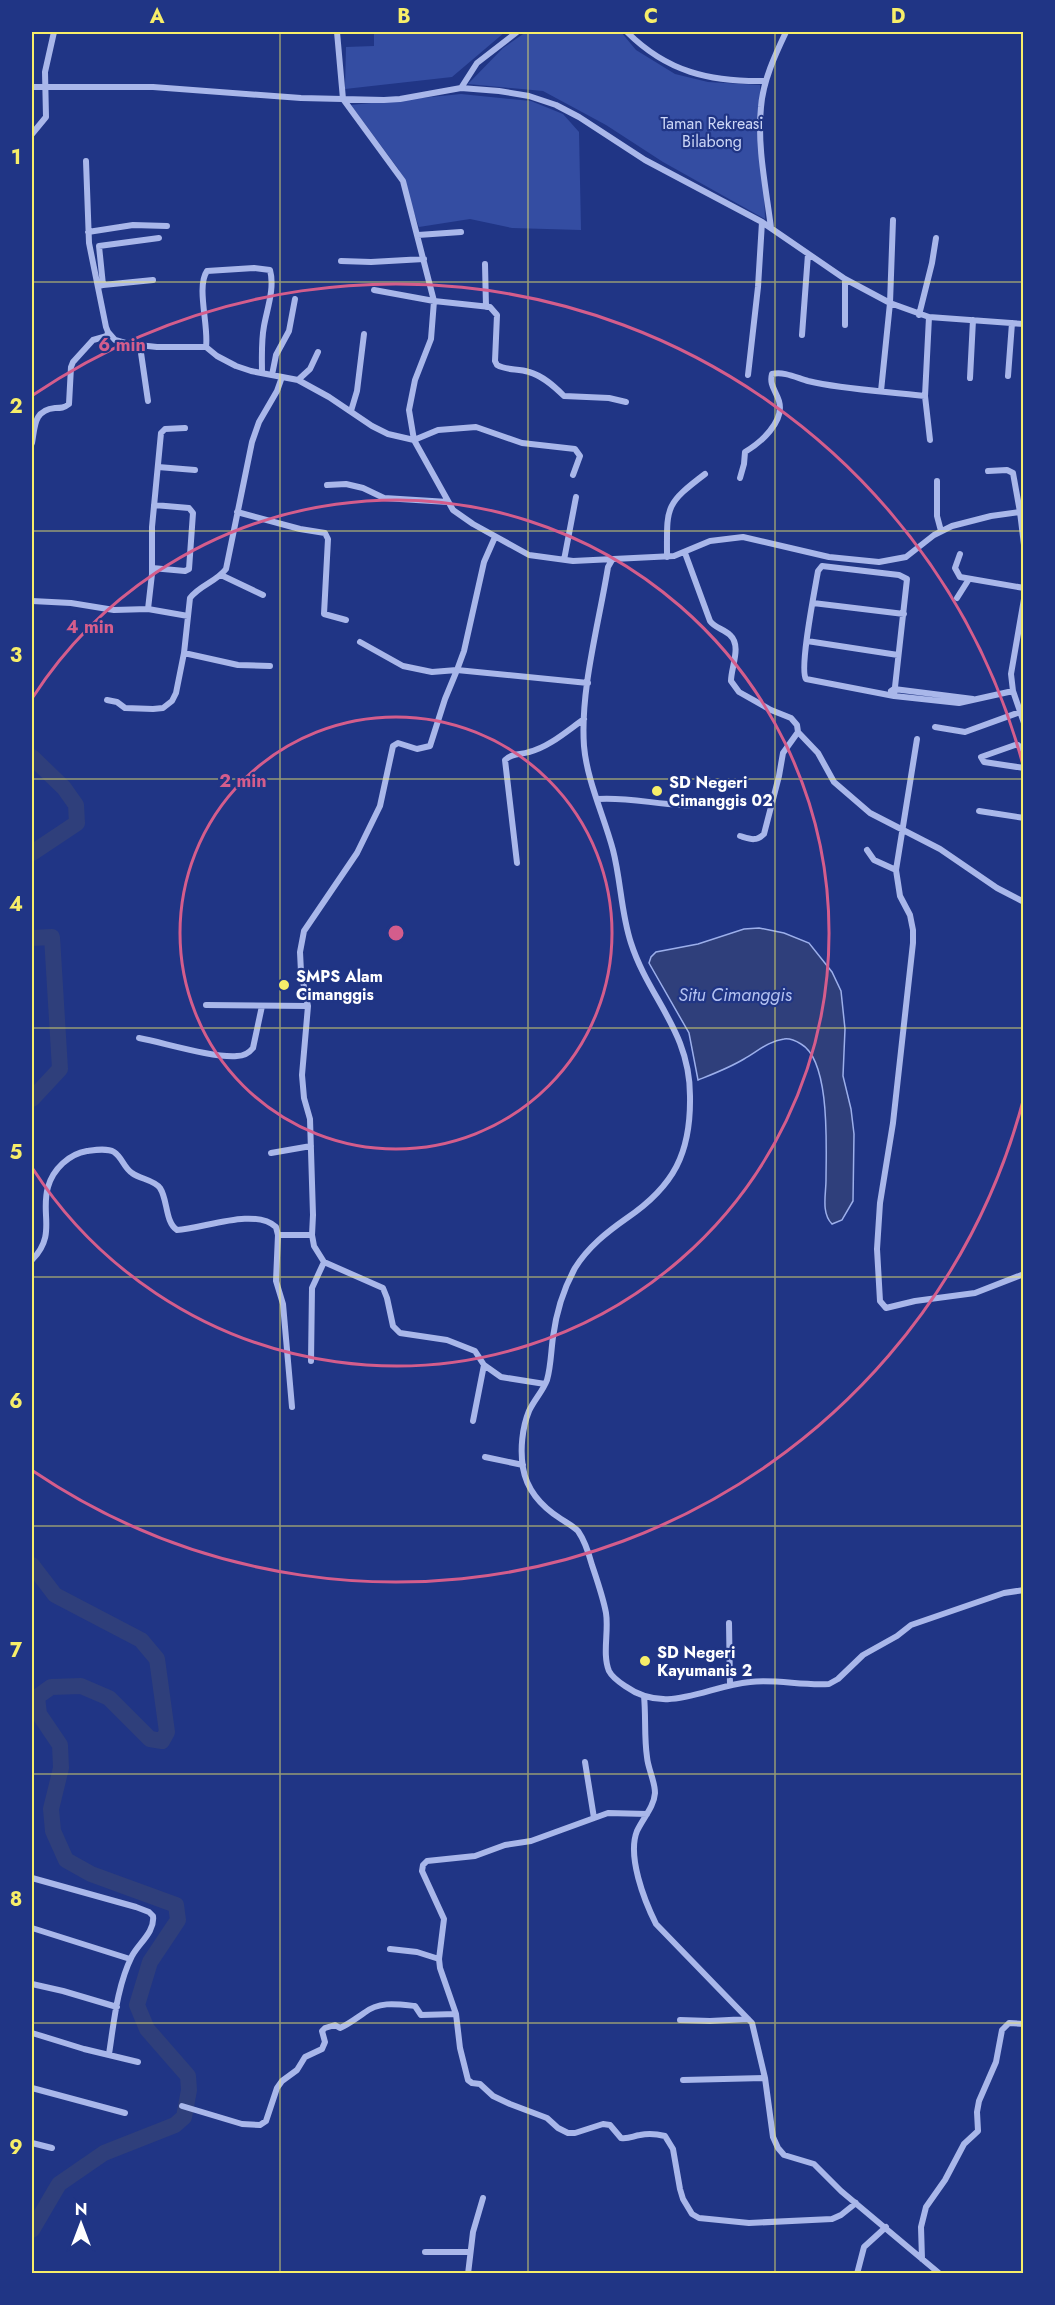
<svg xmlns="http://www.w3.org/2000/svg" width="1055" height="2305" font-family="Jost,sans-serif">
<style>
.green{fill:#344da2}
.water{fill:#2f3f7b;stroke:#9cafeb;stroke-width:1.5}
.lines{fill:none;stroke-linecap:round;stroke-linejoin:round}
.river{stroke:#2f3f7b;stroke-width:16}
.street{stroke:#a9b7ea;stroke-width:6}
.grid{fill:none;stroke:#f7ee69;stroke-width:1.5;stroke-opacity:0.55}
.ring{fill:none;stroke:#d45d8c;stroke-width:3}
.poi-dot{fill:#f7ee69;stroke:#203585;stroke-width:2}
.labels{text-anchor:middle;dominant-baseline:central;stroke-width:4.5;stroke-linejoin:round;paint-order:stroke}
.park-label{font-size:16px;fill:#cdd7f7;stroke:#203585}
.poi-label{font-size:16px;font-weight:bold;fill:#fff;stroke:#203585;text-anchor:start}
.water-label{font-size:18px;font-style:italic;fill:#b4c2f1;stroke:#203585}
.centre{fill:#d45d8c;stroke:#203585;stroke-width:3}
.ring-label{font-size:18px;text-anchor:middle;font-weight:bold;fill:#d45d8c;stroke:#203585;stroke-width:4.5;stroke-linejoin:round;paint-order:stroke}
.neatline{fill:none;stroke:#f7ee69;stroke-width:2}
.grid-label{font-size:20px;text-anchor:middle;font-weight:bold;fill:#f7ee69}
</style>
<rect width="100%" height="100%" fill="#203585"/>
<path class="green" d="M374,32H505L452,77L345,89L346,47L374,46Z
M526,32H621L636,50L675,74L708,82L760,85L765,219L663,162L606,125L543,91L468,84L503,48Z
M461,94L531,101L563,114L579,132L581,230L512,228L470,219L419,227L399,170L351,105Z"/>
<path class="water" d="M759,928L784,933L809,943L832,972L841,991L845,1029L843,1076L851,1109L854,1134L853,1201L842,1220L832,1224C821,1213 826,1194 826,1180C826,1149 831,1061 801,1044C796,1041 790,1038 784,1039C768,1041 757,1052 744,1059C729,1068 713,1074 698,1080L689,1033L649,963L651,957L656,952L698,944L744,929Z"/>
<g class="lines">
<path class="river" d="M32,757L64,788L76,805L77,823L32,853
M32,938L52,937L60,1069L32,1099
M32,1565L55,1595L141,1640L157,1659L167,1732L162,1741L150,1739L109,1698L81,1686L51,1687L37,1697L39,1714L60,1745L61,1768L51,1809L53,1831L66,1860L91,1874L176,1905L178,1920L150,1962L137,2005L147,2029L188,2076L189,2090L184,2117L175,2125L104,2153L59,2184L32,2230"/>
<path class="street" d="M337,32L343,99L403,181L434,301L431,339L415,380L409,410L414,440L453,510L473,524L529,555L573,561L674,556L710,541L743,537L829,557L879,562L906,557L934,535L952,526L991,516L1020,512L1024,545
M627,32C667,72 710,82 765,81
M32,87H153L301,98L384,100L400,99L461,88L499,91L529,96L556,105L579,117L645,160L762,222L845,279L890,303L929,317L1024,324
M461,88L477,63L517,32
M32,134L46,117L45,72L54,32
M86,161L89,243L106,327L108,332L115,340L129,344L157,347H206L217,356L236,366L251,371L298,380L329,397L372,426L388,434L414,440L438,430L476,427L522,443L575,449L580,456L573,475
M771,228C766,188 757,146 761,107C763,81 775,55 786,32
M88,232L133,225L167,226
M418,235L461,232
M341,261L371,262L424,259
M485,264L486,307
M103,285L153,280
M98,286L103,285L99,246L159,238
M374,290L434,301L490,307L497,315L495,361L497,365C507,371 518,368 529,372C543,376 554,386 564,396L609,398L626,402
M919,315L932,263L936,238
M929,317L925,396L930,440
M845,325V279
M802,335L808,254
M140,346L148,401
M206,347C209,326 196,287 207,271L254,268L270,270C275,288 267,309 264,326C261,342 262,358 262,373
M272,375L276,355L289,331L295,299
M748,375L758,287L762,222
M1008,376L1012,323
M970,378L973,320
M298,380L310,369L318,352
M881,391L890,303L893,220
M351,411L357,391L364,334
M32,443C35,426 34,410 55,408C61,408 64,408 69,404L71,367L73,362L93,340L107,336L108,332
M158,467L195,470
M988,471L1007,470L1013,473L1020,512
M740,478L744,464L745,452C760,443 785,422 779,401C776,391 769,385 772,374C784,371 797,378 808,381C846,390 886,391 925,396
M937,481V516L941,531
M327,485L346,484L363,488L384,498L448,502
M237,512L300,529L325,533L328,539L324,614L346,620
M685,553L710,621C715,628 724,629 730,635C742,646 731,667 731,681L739,692L771,710L791,718L797,725L798,732L818,753L834,782L870,813L940,849L997,888L1024,902
M960,554L955,568L960,577L1024,588
M667,557C667,507 664,505 705,474
M564,560L576,497
M612,560L608,567C599,623 580,690 584,746C587,781 604,816 613,850C621,881 621,913 631,943C649,999 690,1031 690,1096C691,1153 674,1186 627,1218C607,1232 588,1247 575,1268C564,1288 556,1314 553,1337C551,1351 551,1366 547,1380C543,1391 534,1400 529,1411C522,1428 520,1450 523,1468C527,1491 542,1507 561,1519C567,1523 573,1526 578,1531C585,1541 589,1554 592,1565C597,1580 603,1597 606,1613C609,1631 602,1654 609,1671C612,1677 619,1682 625,1686C667,1716 706,1686 750,1682C776,1679 803,1686 829,1684L838,1679L863,1655L897,1636L911,1625L1004,1593L1024,1590
M152,568L185,571L189,569L193,513L189,508L154,505
M221,575L263,595
M957,598L969,579
M1024,599L1011,674L1013,691L1024,723
M32,601L71,603L114,610L148,609L188,616
M813,603L904,614
M148,609L152,574V527L161,433L165,429L185,428
M807,641L898,655
M360,642L403,666L432,672L457,670L464,651L484,562L495,537
M184,653L238,665L270,666
M891,691L894,689L973,699
M894,696L907,579L899,575L822,566L818,571C815,589 799,669 806,679L894,696L959,703L1013,691
M107,700L117,702L125,708L153,709L163,708L172,701L176,693L184,653L190,598C200,585 216,582 226,569L252,442L259,422L277,391L282,377
M935,727L965,732L1020,712
M917,739L896,870L900,896L910,915L913,930V943L893,1123L880,1203L877,1249L880,1301L886,1308L915,1301L975,1293L1024,1274
M1024,751L1018,745H1015L981,757L984,762L1024,768
M598,799C627,797 654,804 682,805C696,806 710,802 724,804
M979,811L1024,818
M740,836C750,839 756,842 764,834L779,776L783,753L798,732
M867,850L874,860L896,870
M517,863L505,760C512,753 520,755 529,752C549,747 567,731 584,719
M206,1005L308,1006
M139,1038C165,1043 213,1058 237,1056C244,1056 249,1053 253,1048L262,1006
M271,1153L311,1146
M32,1260C57,1235 40,1214 48,1187C53,1169 69,1154 87,1151C95,1150 107,1148 114,1152C122,1157 124,1168 132,1173C140,1179 154,1180 160,1188C168,1200 165,1222 177,1230C203,1229 254,1207 276,1227L278,1235
M311,1361L312,1288L324,1262
M545,1384L501,1377L484,1365L475,1351L447,1340L400,1333L393,1326L387,1298L383,1288L324,1262L314,1246L312,1235L313,1215L310,1119L304,1098L302,1075L308,1006L301,972L300,952L304,931L357,853L380,806L393,746L398,743L417,749L430,746L445,699L457,670L588,683
M292,1407L283,1304L276,1281L278,1235H312
M473,1421L484,1365
M485,1457L523,1465
M729,1623L730,1685
M644,1696C646,1716 644,1737 647,1757C648,1769 655,1781 655,1793C654,1807 643,1818 637,1831C627,1856 644,1900 656,1924L752,2023L765,2078L773,2137L778,2148L784,2155L814,2164L841,2191L940,2274
M585,1762L594,1818
M647,1814L608,1813L531,1841L505,1845L475,1856L427,1861L423,1865L422,1871L444,1919L439,1959L440,1968L456,2014L460,2048L468,2080L472,2083L480,2084L493,2096L510,2104L547,2118L558,2128L568,2133H575L603,2124L610,2125L621,2138C629,2139 633,2136 640,2135C649,2133 657,2134 665,2136L673,2149L680,2189L683,2199L692,2214L699,2218L749,2223L832,2219L841,2215L856,2203
M32,1878L136,1907L149,1912L153,1916C155,1932 139,1943 132,1956C117,1986 114,2022 109,2054
M32,1928L130,1959
M390,1949L417,1952L439,1959
M32,1984L63,1991L117,2007
M680,2020L710,2021L748,2019
M32,2033L84,2049L138,2062
M683,2080L765,2078
M32,2088L125,2113
M182,2106L242,2124L260,2125L266,2121L277,2088L282,2081L297,2070L305,2057L322,2049L325,2042L322,2031L325,2028L335,2025L340,2028C349,2024 355,2019 364,2013C379,2001 397,2004 415,2006L421,2015L456,2014
M32,2143L52,2148
M425,2252H470
M922,2259L921,2227L926,2207L945,2180L964,2144L978,2131L977,2112L979,2101L996,2062L1002,2030L1009,2023L1024,2024
M468,2274L473,2232L483,2198
M857,2274L864,2247L886,2227"/>
</g>
<path class="grid" d="M280,32V2274M528,32V2274M775,32V2274M32,282H1024M32,531H1024M32,779H1024M32,1028H1024M32,1277H1024M32,1526H1024M32,1774H1024M32,2023H1024"/>
<g class="ring">
<circle cx="396" cy="933" r="216"/>
<path d="M33 697A433 433 0 1 1 33 1169"/>
<path d="M1023 1101A649 649 0 0 1 33 1471M33 395A649 649 0 0 1 1023 765"/>
</g>
<g class="poi-dot">
<circle cx="657" cy="791" r="6"/>
<circle cx="284" cy="985" r="6"/>
<circle cx="645" cy="1661" r="6"/>
</g>
<g class="labels">
<g class="park-label">
<text x="712" y="123">Taman Rekreasi<tspan x="712" dy="18">Bilabong</tspan></text>
</g>
<g class="poi-label">
<text x="669" y="782">SD Negeri<tspan x="669" dy="18">Cimanggis 02</tspan></text>
<text x="296" y="976">SMPS Alam<tspan x="296" dy="18">Cimanggis</tspan></text>
<text x="657" y="1652">SD Negeri<tspan x="657" dy="18">Kayumanis 2</tspan></text>
</g>
<g class="water-label">
<text x="735" y="995">Situ Cimanggis</text>
</g>
</g>
<circle cx="396" cy="933" r="9" class="centre"/>
<g class="ring-label">
<text x="122" y="351">6 min</text>
<text x="90" y="633">4 min</text>
<text x="243" y="787">2 min</text>
</g>
<rect width="1055" height="2305" fill="none" stroke="#203585" stroke-width="66"/>
<g transform="translate(81 2224)" stroke="#203585" stroke-width="4.5" paint-order="stroke">
<path d="M0-4.5L10 22L0 15L-10 22Z" fill="#ffffff"/>
<text y="-9" font-size="16" font-weight="bold" text-anchor="middle" fill="#ffffff">N</text>
</g>
<rect x="33" y="33" width="989" height="2239" class="neatline"/>
<g class="grid-label">
<text x="157" y="23">A</text>
<text x="404" y="23">B</text>
<text x="651" y="23">C</text>
<text x="898" y="23">D</text>
<text x="16" y="164">1</text>
<text x="16" y="413">2</text>
<text x="16" y="662">3</text>
<text x="16" y="911">4</text>
<text x="16" y="1159">5</text>
<text x="16" y="1408">6</text>
<text x="16" y="1657">7</text>
<text x="16" y="1906">8</text>
<text x="16" y="2154">9</text>
</g>
</svg>
